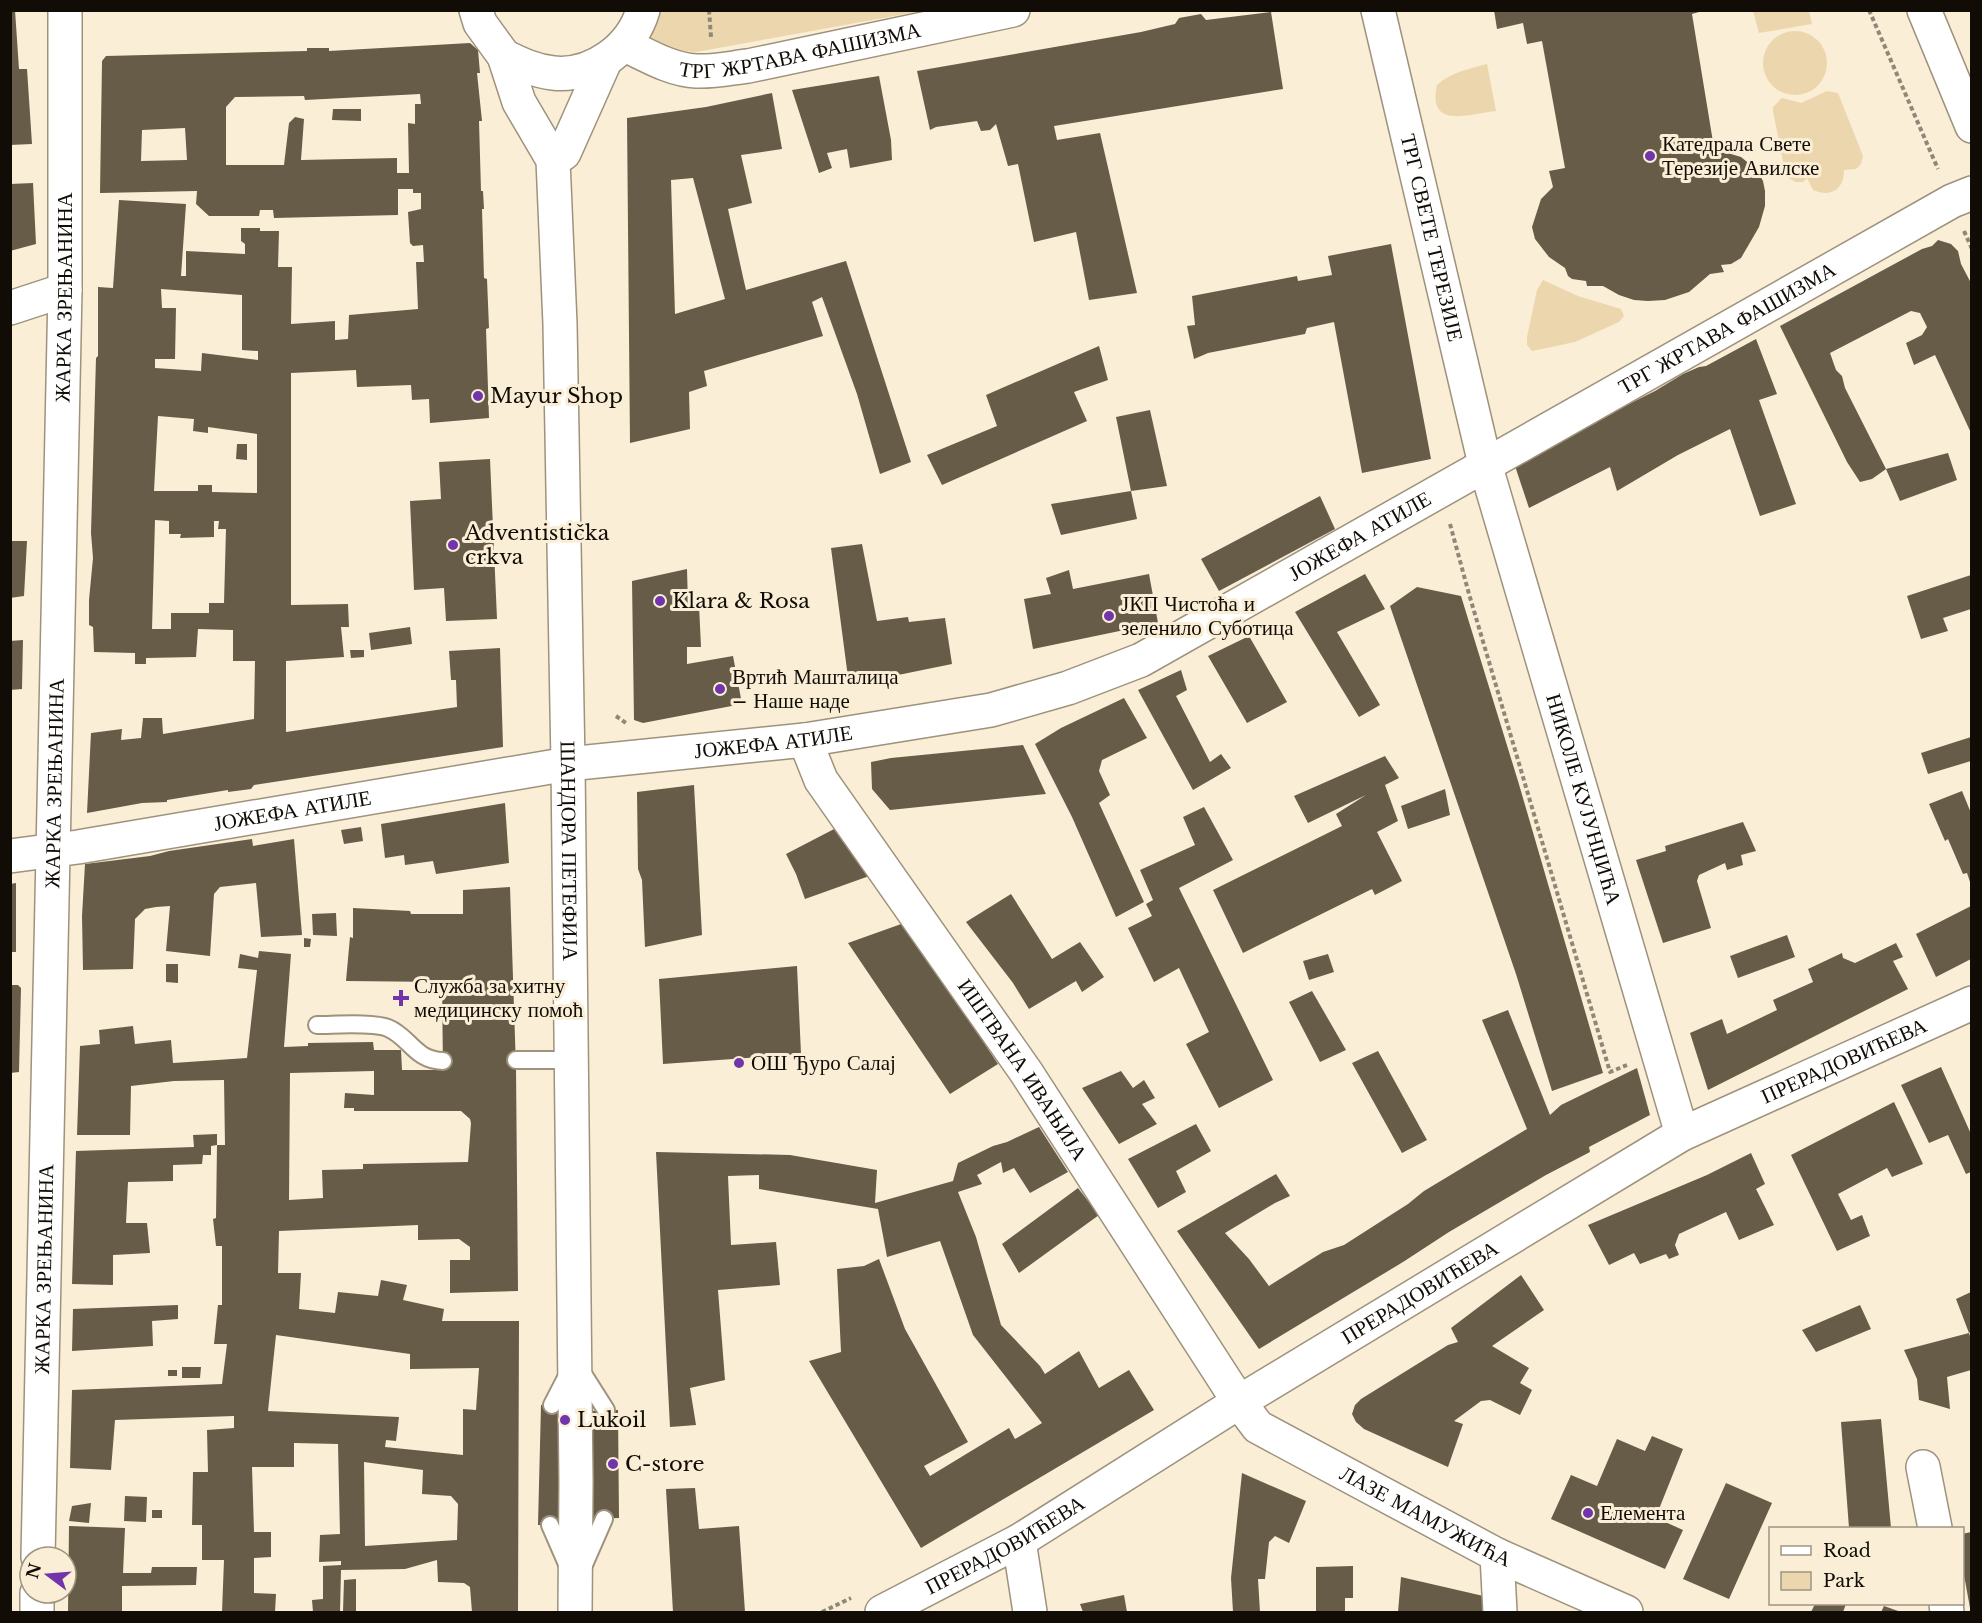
<svg xmlns="http://www.w3.org/2000/svg" width="1982" height="1623" font-family="'Libre Baskerville',serif">
<style>
.green{fill:#ecd6ad}
.building{fill:#675c48;fill-rule:evenodd}
.lines{fill:none;stroke-linecap:round;stroke-linejoin:round}
.lane-casing{stroke:#9e927d;stroke-width:20}
.street-casing{stroke:#9e927d;stroke-width:36}
.secondary-casing{stroke:#9e927d;stroke-width:36}
.path{stroke:#908877;stroke-width:4;stroke-dasharray:4.5 3;stroke-linecap:butt}
.lane{stroke:#fff;stroke-width:16}
.street{stroke:#fff;stroke-width:33}
.secondary{stroke:#fff;stroke-width:33}
.poi-dot{fill:#7134aa;stroke:#faeed6;stroke-width:2}
.labels{text-anchor:middle;dominant-baseline:central;stroke-width:6;stroke-linejoin:round;paint-order:stroke}
.street-label{font-size:21px;fill:#110d06;stroke:#faeed6}
.poi-label{font-size:21px;fill:#110d06;stroke:#faeed6;text-anchor:start}
</style>
<rect width="100%" height="100%" fill="#faeed6"/>
<path class="green" d="M649,11H922L696,52L654,48L641,32Z
M1753,11H1809L1812,24L1759,33Z
M1763 63a32 32 0 1 1 64 0a32 32 0 1 1-64 0Z
M1487,64L1496,111C1469,114 1427,130 1437,85C1451,72 1469,69 1487,64Z
M1827,91L1838,93L1863,156L1861,164L1856,169L1844,170C1844,189 1832,198 1813,190L1807,178L1803,182H1796L1786,177L1773,111V107L1782,98L1801,103Z
M1543,280L1578,296L1621,309L1624,316L1619,322L1575,342L1532,351L1527,345V337L1537,290Z"/>
<path class="building" d="M10,10H15L19,69H27L32,144L10,145Z
M1494,10H1706L1692,14L1713,142L1729,139L1731,154L1741,157L1757,170L1763,181L1765,191V206L1759,227L1741,258L1731,264L1721,265L1724,272L1710,274L1689,292L1665,300L1648,301L1634,300L1619,295L1603,286H1587L1586,281L1572,279L1568,276L1565,268L1549,257L1535,239L1532,227L1541,199L1553,187L1549,171L1565,168L1542,41L1527,44L1523,23L1497,29Z
M1271,12L1283,89L1054,126L1057,140L1100,133L1137,293L1089,300L1076,232L1034,242L1018,164L1008,166L996,124L990,130L981,131L977,121L936,127L930,130L917,71L1141,32L1175,24L1179,18L1201,14L1206,20Z
M470,43L478,50L480,73H477L482,121H479L481,191H483L484,209H482L484,278L487,279L489,328L486,329L489,418L430,423L429,399L412,400L411,385L357,387L356,370L291,373V605L348,604L349,627H341L344,657L286,661V732L457,707L456,680H451L449,651L500,648L503,747L254,785L251,789L228,792V790L167,800V802L142,803L87,813L91,733L122,729L121,740L141,738L143,718H162L163,734L254,719L255,661H233V630L198,629L196,657L146,658V664H135V653L94,652L93,627L89,625V600L93,558L91,533L96,358L98,356V287L113,288L119,200L186,204L181,276H186V251L245,254V244L241,241V228H260V231H279L278,267H292L291,324L335,321V340L348,339L349,315L418,309L416,262H424L423,245L413,246L410,243L408,212L421,209V193H413V189H398V215L274,218L273,210H260L259,216H209L196,204L197,191L100,193L102,61L106,56L307,51V48H329V51ZM420,94L421,104H415V124L408,123L409,173H397V158L301,160L304,119L295,117L289,123L284,165H226V107L235,97L304,96L305,100ZM185,128L187,160L141,161L142,130ZM161,289L242,295V350L258,351V360L202,353L201,371L155,368V359H175L176,308H162ZM158,416L194,419L193,431L208,433V427L257,434V493L212,492V485H198V491H154ZM155,520L169,521V534H181L180,538L214,537V521H219L218,529H226L224,603H209V613H171V629H152Z
M879,76L891,140L892,160L850,168L847,149L827,153L832,168L819,173L792,90Z
M772,93L782,149L741,155L752,203L728,209L743,277L746,290L846,261L911,462L880,474L857,394L822,297L812,302L823,336L704,371L707,386L689,392L690,429L630,443L627,118L706,107ZM693,178L725,299L675,314L671,180Z
M333,109H361V121L332,120Z
M33,183L36,244L10,251V184Z
M1938,240L1951,244L1958,251L1961,264L1971,283V433L1935,355L1914,365L1906,343L1922,335L1927,327L1920,313L1911,311L1830,353L1836,370L1842,376L1845,388L1886,469L1872,479L1860,482L1847,462L1780,326L1922,249L1932,246Z
M1391,244L1431,459L1362,473L1334,322L1307,328L1305,334L1208,353L1194,359L1187,326L1195,325L1192,296L1297,276L1298,281L1332,275L1328,256Z
M1756,339L1777,394L1759,400L1796,504L1760,516L1730,429L1678,455L1617,491L1610,467L1529,508L1514,463L1596,423L1601,418L1655,391L1683,374L1699,367L1706,366Z
M1099,346L1108,380L1074,392L1087,421L942,485L927,455L997,426L986,395Z
M1150,410L1167,486L1131,491L1137,519L1061,535L1051,504L1131,491L1116,417Z
M237,444H247V460L236,459Z
M1948,453L1957,480L1900,501L1886,469Z
M490,459L497,619L446,621L444,588L414,590L410,501L441,499L439,462Z
M1320,496L1335,529L1219,591L1201,559Z
M10,541H27L24,596L10,598Z
M862,544L877,621L908,617L909,622L945,618L952,664L849,685L831,548Z
M687,569L688,605H699L701,647H687V664L733,656L742,704L643,723L634,720L632,581Z
M1069,570L1073,589L1149,574L1158,623L1033,649L1024,599L1051,594L1046,578Z
M1365,574L1385,609L1337,632L1380,705L1359,717L1295,612Z
M1971,575V609L1943,618L1948,631L1921,639L1907,596Z
M1417,587L1461,596L1518,781L1603,1073L1552,1091L1516,974L1390,606Z
M410,627L412,644L371,650L369,633Z
M1249,636L1287,702L1247,723L1208,656Z
M23,640L22,689L10,690V641Z
M350,650H364V657L351,658Z
M1181,670L1187,690L1176,696L1210,762L1221,754L1231,768L1193,790L1138,690Z
M1124,698L1147,738L1102,760L1099,771L1110,795L1099,803L1144,902L1116,917L1072,817L1035,744L1061,728Z
M1971,737V761L1928,774L1921,753Z
M1023,745L1046,794L890,810L872,789L871,762L891,758Z
M1385,756L1399,778L1385,785L1398,821L1377,832L1402,881L1375,895L1372,889L1243,953L1213,890L1342,826L1336,814L1366,795L1308,823L1294,796Z
M694,785L702,935L645,947L642,880L638,869L637,792Z
M1445,789L1450,815L1408,829L1401,806Z
M1962,791L1971,813V885L1967,873L1963,874L1948,839L1945,841L1929,804Z
M505,803L509,863L436,874L433,861L405,865L404,855L385,858L381,824Z
M1204,807L1233,860L1179,888L1273,1080L1219,1108L1186,1044L1209,1032L1179,968L1154,982L1128,928L1152,916L1146,904L1153,900L1140,870L1195,845L1183,817Z
M1743,822L1756,851L1741,855L1743,865L1727,870L1725,863L1699,875L1697,881L1711,928L1663,943L1636,860L1666,851L1665,846Z
M361,827L363,841L344,844L341,830Z
M838,827L872,875L805,899L796,874L786,854Z
M252,839L253,846L294,839L302,935L261,937L256,883L220,887L214,894L210,956L166,951L170,906L156,907L145,909L135,919L133,969L83,970L82,916L85,864L150,856L169,851Z
M16,883V952H10V884Z
M510,887L516,1068L518,1291L450,1293V1260H470V1247L459,1239L418,1240V1225L279,1231L278,1273H301L299,1309L335,1313L338,1292L378,1296L381,1280L407,1285L403,1300L444,1309L442,1321H519L518,1612H472L470,1587L464,1583L438,1582L437,1560L405,1569L341,1570L340,1612H313L312,1600L323,1599V1566L341,1565V1561L319,1562L320,1535L340,1534L338,1444L294,1443V1467H252L254,1532H271V1557L254,1558V1593L276,1594L275,1612H222L224,1560H202V1525H192L193,1472H208L207,1430L234,1428V1416L115,1420L111,1470L70,1468L72,1390L222,1384L227,1344H214L218,1305H222V1246H216L213,1219L216,1218L217,1145H225L224,1080L174,1081L131,1086L130,1135H77L80,1046L100,1044L99,1030L133,1026L135,1044L171,1040L173,1063L247,1058L257,970L238,968L240,954L258,958L259,951L291,954L284,1047L308,1046V1043L373,1042L374,1050H401L402,1070H443L442,982L346,981L350,937L353,938V908L410,911L411,914H463V890ZM374,1071V1095L345,1093L344,1108H354V1111H461L470,1119L471,1123L468,1162L363,1164V1169L322,1170L323,1198L289,1200L290,1073ZM276,1335L410,1354V1369L479,1368L476,1410L463,1409V1455L385,1447L386,1440L396,1441L399,1417L268,1411ZM364,1462L423,1470L422,1494L451,1496L458,1504L457,1540L365,1546Z
M1011,894L1052,959L1080,942L1104,977L1082,992L1076,981L1029,1009L1013,983L966,922Z
M1971,906V959L1936,977L1916,934Z
M336,913L337,936L313,935L312,914Z
M904,923L998,1064L950,1094L848,943Z
M1787,935L1795,957L1738,978L1730,956Z
M304,938L311,939L310,947H304Z
M1896,943L1903,957L1893,961L1908,989L1708,1090L1690,1033L1722,1019L1727,1034L1777,1010L1773,1000L1813,982L1808,969L1842,953L1843,958L1855,963Z
M1328,954L1334,972L1309,980L1303,961Z
M166,964H178V983L166,982Z
M797,966L801,1054L663,1064L659,979Z
M10,985H18L21,988L19,1072L10,1073Z
M1312,991L1346,1050L1320,1062L1289,1002Z
M1508,1010L1550,1115L1561,1105L1637,1068L1650,1115L1589,1147L1590,1152L1546,1175L1449,1232L1403,1262L1259,1349L1177,1231L1276,1174L1290,1196L1275,1203L1225,1233L1249,1259L1269,1286L1323,1252L1344,1245L1408,1204L1424,1191L1527,1129L1482,1020Z
M1378,1051L1427,1140L1402,1153L1352,1063Z
M1941,1067L1971,1134V1172L1966,1174L1948,1135L1929,1143L1901,1085Z
M1121,1071L1133,1088L1144,1080L1155,1098L1142,1104L1157,1124L1119,1144L1082,1088Z
M1894,1102L1923,1164L1892,1177L1887,1168L1838,1194L1851,1220L1862,1215L1870,1236L1837,1251L1791,1155Z
M1196,1124L1211,1151L1176,1171L1186,1192L1158,1208L1128,1159Z
M1039,1127L1068,1172L1030,1193L1014,1168L1003,1173L1001,1162L977,1175L982,1184L958,1192L976,1237L1001,1325L1040,1366L1045,1374L1079,1351L1099,1388L1129,1370L1154,1410L921,1548L809,1361L841,1352L837,1269L864,1266L879,1259L905,1329L968,1442L924,1466L930,1476L1009,1428L1015,1439L1042,1423L973,1335L940,1241L887,1257L878,1209L759,1189V1175L728,1176L731,1245L776,1242L780,1285L718,1290L725,1380L690,1388L696,1425L670,1427L656,1152L790,1155L877,1170L875,1203L953,1181L958,1163L993,1146L1007,1142Z
M217,1134V1145L211,1146V1155H203L202,1164L173,1165V1181L128,1182L126,1223H147L150,1253L113,1255V1285L72,1284L76,1151L194,1147L193,1135Z
M1751,1153L1765,1184L1756,1189L1774,1225L1739,1240L1726,1212L1679,1234L1675,1245L1679,1255L1669,1259L1666,1254L1640,1264L1634,1253L1609,1265L1588,1225L1707,1175Z
M1078,1188L1099,1215L1019,1273L1002,1244Z
M1521,1275L1544,1310L1492,1346L1529,1368L1520,1383L1532,1390L1520,1415L1490,1400L1481,1401L1454,1421L1463,1424L1448,1467L1364,1429L1356,1422L1352,1414L1355,1405L1361,1399L1448,1345L1458,1342L1451,1328Z
M1971,1292V1332L1969,1333L1956,1299Z
M178,1305V1319L152,1321L153,1346L72,1351L73,1309Z
M1860,1305L1871,1329L1816,1352L1802,1330Z
M1969,1333L1971,1339V1370L1947,1377L1950,1409L1919,1400L1917,1379L1904,1350Z
M182,1367H201L200,1378H182Z
M168,1370H177V1376H168Z
M541,1405L571,1406L567,1525H538Z
M618,1410L619,1518L592,1519L590,1411Z
M1881,1419L1891,1528H1849L1841,1422Z
M1652,1436L1683,1449L1659,1509L1663,1521L1683,1530L1665,1569L1551,1519L1571,1475L1597,1486L1617,1439L1645,1451Z
M1242,1473L1306,1501L1289,1543L1275,1536L1269,1542L1265,1579H1258L1260,1612H1233L1231,1578Z
M1726,1483L1772,1503L1729,1599L1683,1579Z
M695,1488L699,1529L739,1526L745,1612H673L666,1489Z
M125,1496L147,1497L146,1522L124,1521Z
M91,1503L89,1523L69,1521L72,1506Z
M152,1510H162V1518H152Z
M69,1526L125,1528L123,1573H151L152,1567H197L196,1585L122,1586V1612H68Z
M1971,1532V1608H1970L1962,1564V1534Z
M1353,1566V1598H1345V1612H1316V1567Z
M1401,1577L1492,1598L1493,1612H1398Z
M356,1579V1612H343L344,1580Z
M1124,1595L1127,1612H1083L1080,1604Z
M1815,1604H1846L1843,1612H1811Z
M1884,1606L1901,1612H1881Z"/>
<g class="lines">
<defs>
<path id="lane" d="M317,1025C335,1025 373,1022 388,1028C410,1037 414,1060 443,1061
M516,1060H572
M580,1369L606,1410
M552,1405L568,1374
M550,1525L567,1564
M583,1567L604,1519"/>
<g id="street">
<path id="s1" d="M1378,10L1485,464L1682,1134"/>
<path d="M10,308L65,290"/>
<path id="s2" d="M805,740L821,780L1026,1072L1239,1402L1258,1427L1497,1555L1626,1612"/>
<path id="s3" d="M10,856L78,847L568,764L805,740L991,710L1068,688L1141,660L1952,201L1972,193"/>
<path d="M1923,1467L1935,1528"/>
<path d="M1019,1541L1030,1612"/>
<path d="M1497,1555L1500,1612"/>
<path id="s4" d="M38,1557L65,290V10"/>
<path d="M1946,1604L1947,1612"/>
<path d="M37,1612V1593"/>
</g>
<g id="secondary">
<path id="s5" d="M476,10L480,23L504,56L519,102L553,160L560,324L568,764L576,1482L575,1612"/>
<path d="M1924,10L1972,126"/>
<path id="s6" d="M625,45C647,55 671,70 696,71C713,72 731,68 748,66L1013,10"/>
<path d="M504,56C520,64 535,71 553,73C593,77 632,48 643,10"/>
<path d="M553,160L564,153L605,61"/>
<path id="s7" d="M882,1612L1019,1541L1239,1402L1682,1134L1972,1003"/>
</g>
</defs>
<use href="#lane" class="lane-casing"/>
<use href="#street" class="street-casing"/>
<use href="#secondary" class="secondary-casing"/>
<path class="path" d="M709,10L711,37
M1869,10L1938,169
M1964,231L1972,249
M1450,524L1469,594L1610,1072L1627,1065
M616,716L626,723
M822,1612L851,1598"/>
<use href="#lane" class="lane"/>
<use href="#street" class="street"/>
<use href="#secondary" class="secondary"/>
</g>
<g class="poi-dot">
<circle cx="1650" cy="156" r="6"/>
<circle cx="478" cy="396" r="6"/>
<circle cx="453" cy="545" r="6"/>
<circle cx="660" cy="601" r="6"/>
<circle cx="1109" cy="616" r="6"/>
<circle cx="720" cy="689" r="6"/>
<path d="M398 989h6v6h6v6h-6v6h-6v-6h-6v-6h6z"/>
<circle cx="739" cy="1063" r="6"/>
<circle cx="565" cy="1420" r="6"/>
<circle cx="613" cy="1464" r="6"/>
<circle cx="1588" cy="1513" r="6"/>
</g>
<g class="labels">
<g class="street-label">
<text stroke="none"><textPath href="#s6" startOffset="182">ТРГ ЖРТАВА ФАШИЗМА</textPath></text>
<text stroke="none"><textPath href="#s1" startOffset="234">ТРГ СВЕТЕ ТЕРЕЗИЈЕ</textPath></text>
<text stroke="none"><textPath href="#s4" startOffset="1260">ЖАРКА ЗРЕЊАНИНА</textPath></text>
<text stroke="none"><textPath href="#s3" startOffset="1824">ТРГ ЖРТАВА ФАШИЗМА</textPath></text>
<text stroke="none"><textPath href="#s3" startOffset="1402">ЈОЖЕФА АТИЛЕ</textPath></text>
<text stroke="none"><textPath href="#s3" startOffset="772">ЈОЖЕФА АТИЛЕ</textPath></text>
<text stroke="none"><textPath href="#s4" startOffset="774">ЖАРКА ЗРЕЊАНИНА</textPath></text>
<text stroke="none"><textPath href="#s1" startOffset="816">НИКОЛЕ КУЈУНЏИЋА</textPath></text>
<text stroke="none"><textPath href="#s3" startOffset="286">ЈОЖЕФА АТИЛЕ</textPath></text>
<text stroke="none"><textPath href="#s5" startOffset="861">ШАНДОРА ПЕТЕФИЈА</textPath></text>
<text stroke="none"><textPath href="#s7" startOffset="1110">ПРЕРАДОВИЋЕВА</textPath></text>
<text stroke="none"><textPath href="#s2" startOffset="396">ИШТВАНА ИВАЊИЈА</textPath></text>
<text stroke="none"><textPath href="#s4" startOffset="288">ЖАРКА ЗРЕЊАНИНА</textPath></text>
<text stroke="none"><textPath href="#s7" startOffset="626">ПРЕРАДОВИЋЕВА</textPath></text>
<text stroke="none"><textPath href="#s2" startOffset="1014">ЛАЗЕ МАМУЖИЋА</textPath></text>
<text stroke="none"><textPath href="#s7" startOffset="140">ПРЕРАДОВИЋЕВА</textPath></text>
</g>
<g class="poi-label">
<text x="1662" y="144">Катедрала Свете<tspan x="1662" dy="24">Терезије Авилске</tspan></text>
<text x="490" y="396">Mayur Shop</text>
<text x="465" y="533">Adventistička<tspan x="465" dy="24">crkva</tspan></text>
<text x="672" y="601">Klara &amp; Rosa</text>
<text x="1121" y="604">ЈКП Чистоћа и<tspan x="1121" dy="24">зеленило Суботица</tspan></text>
<text x="732" y="677">Вртић Машталица<tspan x="732" dy="24">– Наше наде</tspan></text>
<text x="414" y="986">Служба за хитну<tspan x="414" dy="24">медицинску помоћ</tspan></text>
<text x="751" y="1063">ОШ Ђуро Салај</text>
<text x="577" y="1420">Lukoil</text>
<text x="625" y="1464">C-store</text>
<text x="1600" y="1513">Елемента</text>
</g>
</g>
<rect width="1982" height="1623" fill="none" stroke="#110d06" stroke-width="24"/>
<rect x="1769" y="1527" width="195" height="78" fill="#faeed6" stroke="#9d9483" stroke-width="1.5"/>
<rect x="1781" y="1546" width="30" height="9" fill="#ffffff" stroke="#9d9483" stroke-width="1.5"/>
<text x="1823" y="1557" font-size="18" fill="#110d06">Road</text>
<rect x="1781" y="1572" width="30" height="18" fill="#ecd6ad" stroke="#9d9483" stroke-width="1.5"/>
<text x="1823" y="1587" font-size="18" fill="#110d06">Park</text>
<g transform="translate(48 1575) rotate(286)"><circle r="28" fill="#faeed6" stroke="#9d9483" stroke-width="1.5"/>
<path d="M0-4.5L10 22L0 15L-10 22Z" fill="#7134aa"/>
<text y="-9" font-size="16" font-weight="bold" text-anchor="middle" fill="#110d06">N</text>
</g>
</svg>
